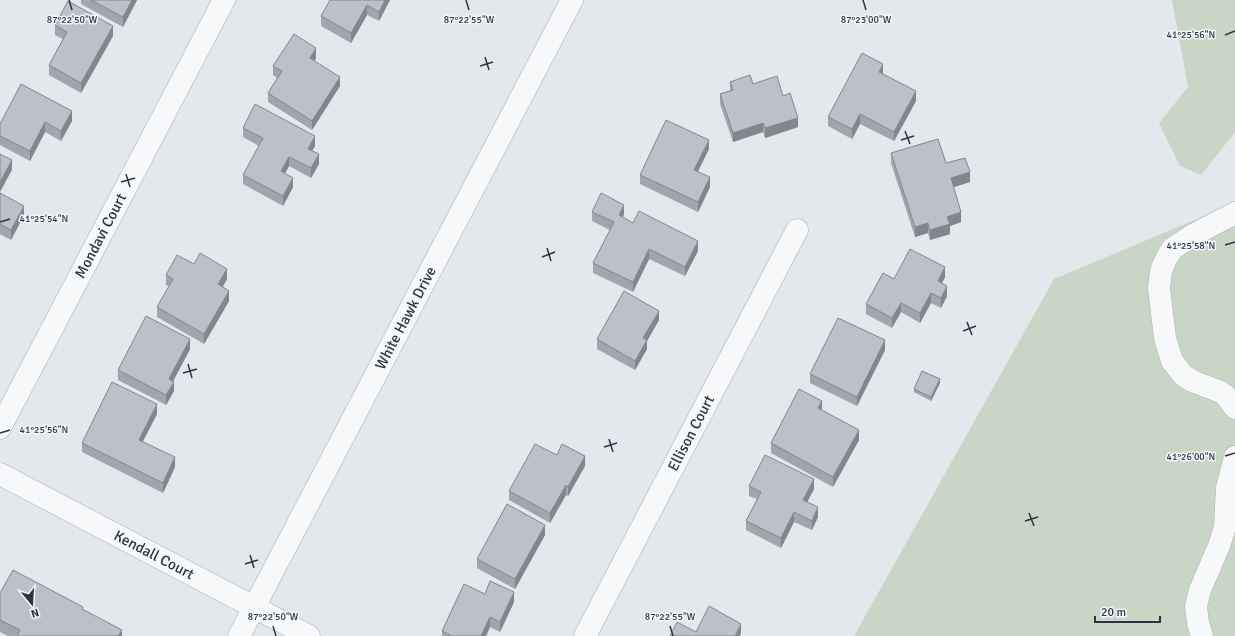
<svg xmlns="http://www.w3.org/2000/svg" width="1235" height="636" font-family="Signika,sans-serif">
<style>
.green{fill:#c9d6c5}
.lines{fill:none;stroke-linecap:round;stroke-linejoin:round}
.minor-casing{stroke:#a9aeb7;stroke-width:23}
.minor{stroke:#f7f8fa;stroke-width:22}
.wall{fill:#a1a5ae}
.shaded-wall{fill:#83868d}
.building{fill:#bbc0ca;stroke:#83868d}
.ticks{fill:none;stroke:#2b3445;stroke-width:1.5}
.labels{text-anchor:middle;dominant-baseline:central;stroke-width:3;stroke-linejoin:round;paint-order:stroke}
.street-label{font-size:15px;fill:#2b3445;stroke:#f4f6f9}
.ticks-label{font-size:10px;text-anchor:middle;fill:#2b3445;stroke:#f4f6f9;stroke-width:3;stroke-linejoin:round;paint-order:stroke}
</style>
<rect width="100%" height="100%" fill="#e4e7ec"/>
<path class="green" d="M1172,0H1235V132L1201,175L1180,166L1159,123L1188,87Z
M1235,203V636H854L1054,279Z"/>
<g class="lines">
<defs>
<g id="minor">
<path d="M1235,213L1193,235L1172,249L1166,259L1161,271L1159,288L1165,338L1172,361L1183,375L1192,381L1221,392L1226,396L1235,408"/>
<path id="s1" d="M0,428L224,0"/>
<path id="s2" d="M0,474L309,636"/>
<path id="s3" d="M239,636L572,0"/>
<path id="s4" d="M585,636L797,230"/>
<path d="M1202,636L1198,623L1196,606L1200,590L1219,546L1225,527L1227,488L1235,457"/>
</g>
</defs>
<use href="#minor" class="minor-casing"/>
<use href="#minor" class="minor"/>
</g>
<path class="wall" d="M81,0H137L123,27L81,4Z
M390,0L379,21L367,15L351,43L321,26V16Z
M55,25L113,36L81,93L49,75V65L63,39L55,35Z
M316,58L315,61L340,86L312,130L268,102V93L277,78L273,75V66Z
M883,74L916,101L894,141L860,124L852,139L828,126V117Z
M730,82L753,84L783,96L798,127L765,138L763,132L733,142L720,104V94L730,91Z
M72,121L61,141L45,132L30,161L0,145V124Z
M243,128L315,146L312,151L319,164L311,178L289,166L285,174L293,187L283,206L243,184V175L259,146L243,137Z
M709,149L698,171L710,187L698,212L640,184V175Z
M891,153L946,163L970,182L954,187L961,222L950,226V234L930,240L928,233L915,237L891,163Z
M0,193L24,215L11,240L0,234Z
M592,212L624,214L623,217L633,223L698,251L685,276L649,259L633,292L593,273V263L610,230L592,221Z
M194,264L227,279L223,287L229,301L204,344L157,317V307L169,286L166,285V275Z
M945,277L942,283L947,296L941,308L931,303L920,323L901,312L892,328L866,314V304L894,279Z
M659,320L647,341V349L635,370L597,349V339Z
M190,349L173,381L174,391L166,405L118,380V370Z
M885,350L857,406L810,383V374Z
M940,383L931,401L914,392V389Z
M822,411L859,440L833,487L771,453V443Z
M157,414L143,441L175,467L163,493L82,452V443Z
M557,455L585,466L568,496L566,495L550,523L509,500V491Z
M749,486L814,489L807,502L818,517L812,530L794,522L781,548L746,530V521L757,499L749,496Z
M545,535L515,589L477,568V559Z
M0,593L83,609L122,636H8L0,632Z
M485,594L514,602L500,632L490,627L486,636H442V631Z"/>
<path class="shaded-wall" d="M132,0H137L123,27V17Z
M385,0H390L379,21V12Z
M367,5V15L351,43V33Z
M113,26V36L81,93V83Z
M316,48V58L310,68V58Z
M883,64V73L879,81V72Z
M340,77V86L312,130V121Z
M916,91V101L894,141V132Z
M72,111V121L61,141V131Z
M860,114V124L852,139V129Z
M798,118V127L765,138V128Z
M45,122V132L30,161V151Z
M763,123V132L733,142V133Z
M315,136V146L308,158V149Z
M709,140V149L694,179V170Z
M319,154V164L311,178V168Z
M289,157V166L281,181V171Z
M12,160V170L0,192V182Z
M970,172V182L951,188V178Z
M710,177V187L698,212V202Z
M293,178V187L283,206V196Z
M624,205V214L619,225V215Z
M24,206V215L11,240V230Z
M961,212V222L950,226V234L930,240V230L947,217Z
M928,223V233L915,237V227Z
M698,241V251L685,276V267Z
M649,249V259L633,292V282Z
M945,267V277L938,291V281Z
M227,269V279L218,294V284Z
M947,286V296L941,308V298Z
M229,291V301L204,344V334Z
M931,293V303L920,323V313Z
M901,303V312L892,328V318Z
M659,311V320L647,341V349L635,370V361L643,338Z
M190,339V349L169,389V379Z
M885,340V350L857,406V397Z
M940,379V383L931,401V397Z
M174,382V391L166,405V395Z
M822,401V411L818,408Z
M157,404V414L139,449V440Z
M859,430V440L833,487V477Z
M585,456V466L568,496V487Z
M175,457V467L163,493V483Z
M814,479V489L803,510V500Z
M566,485V495L550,523V513Z
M818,507V517L812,530V521Z
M794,512V522L781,548V538Z
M545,525V535L515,589V579Z
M514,592V602L500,632V622Z
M490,617V627L486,636H481Z
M741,624V633L740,636H735Z
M122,630V636H118Z"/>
<path class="building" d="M91,0H132L123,17Z
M330,0H385L379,12L367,5L351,33L321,16Z
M68,1L113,26L81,83L49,65L67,32L55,25Z
M294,34L316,48L310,58L340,77L312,121L268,93L282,71L273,66Z
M862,53L883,64L879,72L916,91L894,132L860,114L852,129L828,117Z
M750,75L753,84L777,76L783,96L790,93L798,118L765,128L763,123L733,133L720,94L733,90L730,82Z
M21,84L72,111L61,131L45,122L30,151L0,136V124Z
M255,104L315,136L308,149L319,154L311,168L289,157L281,171L293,178L283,196L243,175L263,138L243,128Z
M666,120L709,140L694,170L710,177L698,202L640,175Z
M938,139L946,163L965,158L970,172L951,178L961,212L947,217L950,224L930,230L928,223L915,227L891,153Z
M0,154L12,160L0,182Z
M0,193L24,206L11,230L0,224Z
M601,193L624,205L619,215L633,223L639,211L698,241L685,267L649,249L633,282L593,263L614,222L592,212Z
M910,249L945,267L938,281L947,286L941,298L931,293L920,313L901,303L892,318L866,304L883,273L894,279Z
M200,253L227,269L218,284L229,291L204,334L157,307L173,279L166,275L177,255L194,264Z
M624,291L659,311L643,338L647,340L635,361L597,339Z
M146,316L190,339L169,379L174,382L166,395L118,370Z
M838,318L885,340L857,397L810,374Z
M922,371L940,379L931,397L914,389Z
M112,382L157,404L139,440L175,457L163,483L82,443Z
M799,389L822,401L818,408L859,430L833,477L771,443Z
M535,444L557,455L562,444L585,456L568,487L566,485L550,513L509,491Z
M765,455L814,479L803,500L818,507L812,521L794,512L781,538L746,521L761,492L749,486Z
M507,504L545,525L515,579L477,559Z
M13,570L83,607L82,609L122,630L118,636H17L20,630L0,620V593Z
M490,581L514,592L500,622L490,617L481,636H452L442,631L464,584L485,594Z
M709,606L741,624L735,636H670L677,622L696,632Z"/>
<path class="ticks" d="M69,0L72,10M466,0L469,10M863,0L866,10M1225,35L1235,31M485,57L489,70M480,66L493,62M905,131L910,144M901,140L914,136M126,174L130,187M121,182L135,178M0,222L10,219M1225,245L1235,242M547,248L551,261M542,257L555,252M967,322L972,335M963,331L976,326M188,364L192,378M183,373L197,369M0,433L10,430M609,439L613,452M604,447L617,443M1225,456L1235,453M1029,513L1034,526M1025,521L1038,517M250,555L254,568M245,564L258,560M273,626L276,636M670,626L673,636"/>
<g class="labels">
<g class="street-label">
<text stroke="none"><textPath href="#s1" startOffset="217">Mondavi Court</textPath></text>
<text stroke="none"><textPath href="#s3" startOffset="359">White Hawk Drive</textPath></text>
<text stroke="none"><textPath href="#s4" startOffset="229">Ellison Court</textPath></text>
<text stroke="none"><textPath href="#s2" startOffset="174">Kendall Court</textPath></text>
</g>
</g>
<g class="ticks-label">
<text x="72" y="23">87°22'50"W</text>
<text x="469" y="23">87°22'55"W</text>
<text x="866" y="23">87°23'00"W</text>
<text x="1191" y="38">41°25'56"N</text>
<text x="44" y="222">41°25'54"N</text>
<text x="1191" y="249">41°25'58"N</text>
<text x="44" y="433">41°25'56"N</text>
<text x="1191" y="460">41°26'00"N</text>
<text x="273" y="620">87°22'50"W</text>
<text x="670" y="620">87°22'55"W</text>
</g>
<g transform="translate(32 604) rotate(162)" stroke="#f4f6f9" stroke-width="3" paint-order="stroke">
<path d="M0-3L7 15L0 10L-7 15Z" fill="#2b3445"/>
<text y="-6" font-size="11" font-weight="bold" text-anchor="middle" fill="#2b3445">N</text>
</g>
<path d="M1095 616v6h65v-6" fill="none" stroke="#2b3445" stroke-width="2"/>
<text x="1101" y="616" font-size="12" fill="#2b3445" stroke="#f4f6f9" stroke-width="3" paint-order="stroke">20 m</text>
</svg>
